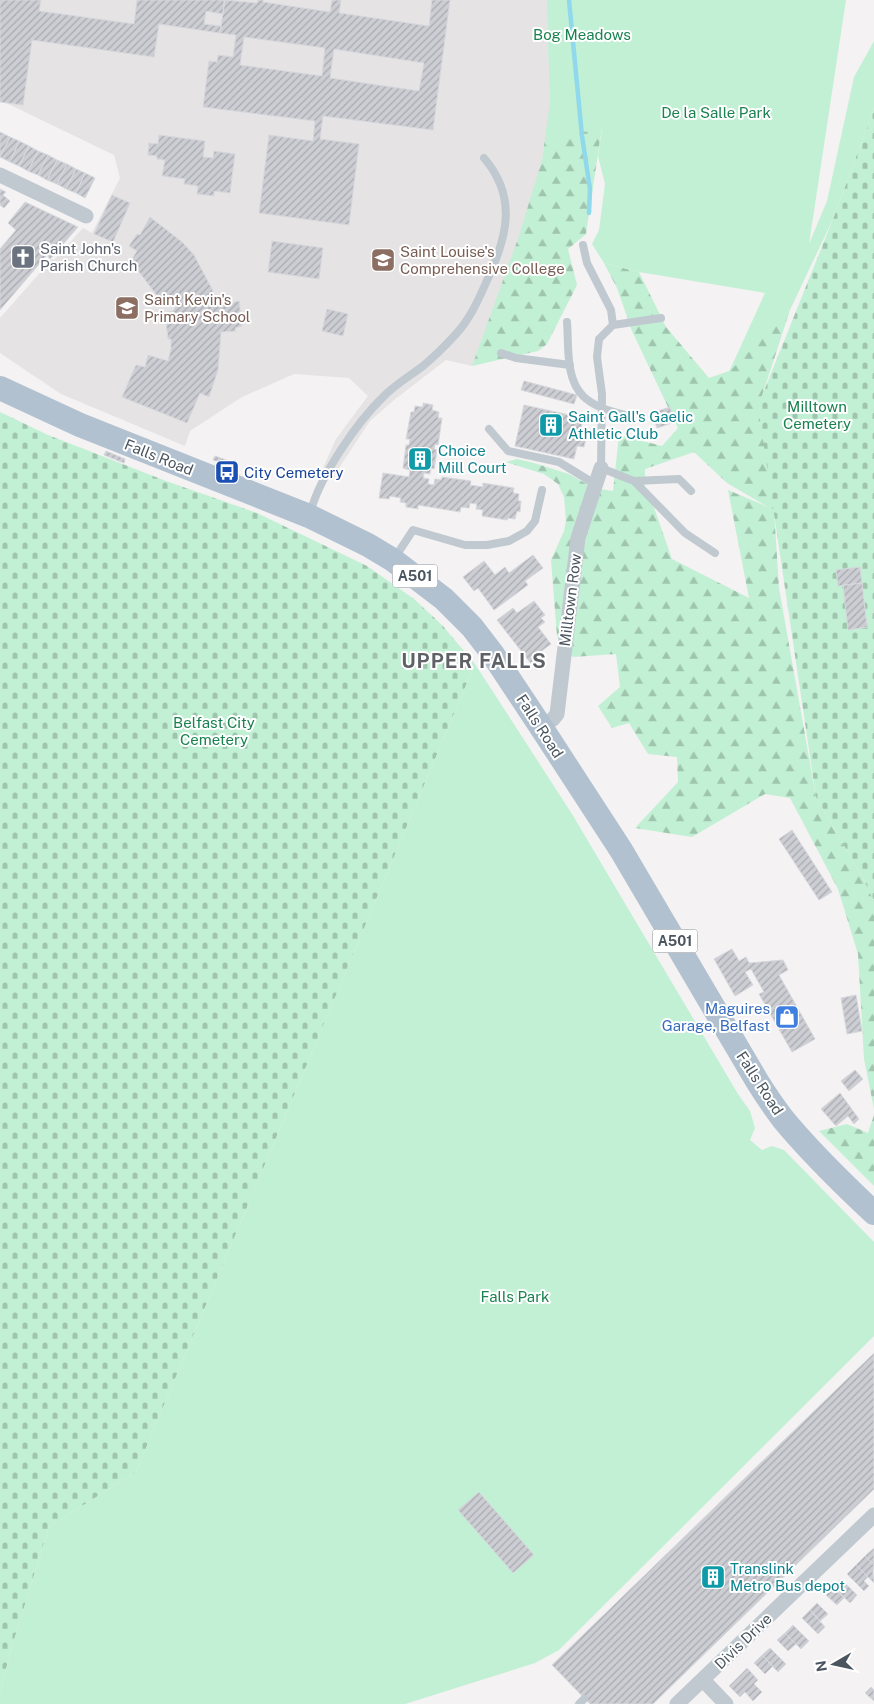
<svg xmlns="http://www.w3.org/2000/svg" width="874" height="1704" font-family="'Public Sans',sans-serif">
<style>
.education{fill:#e5e3e4}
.forest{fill:url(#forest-firs);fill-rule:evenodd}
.cemetery{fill:url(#cemetery-stones)}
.park{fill:#c2f0d4}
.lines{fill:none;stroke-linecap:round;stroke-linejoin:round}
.stream{stroke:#90d8ec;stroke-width:4.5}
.building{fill:url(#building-hatch);stroke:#d6d8dd;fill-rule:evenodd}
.lane{stroke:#c0c9d0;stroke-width:8}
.street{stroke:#c0c9d0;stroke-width:15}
.primary{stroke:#b2c1d0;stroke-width:24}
.labels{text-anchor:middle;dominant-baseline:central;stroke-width:4;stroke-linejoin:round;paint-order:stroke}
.shield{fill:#fff;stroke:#80888f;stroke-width:1}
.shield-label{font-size:14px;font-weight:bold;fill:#4a555f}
.park-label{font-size:15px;fill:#19824f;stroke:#fff}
.worship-label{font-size:15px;fill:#5b616d;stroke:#fff;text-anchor:start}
.education-label{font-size:15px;fill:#785e54;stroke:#fff;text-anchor:start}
.culture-label{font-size:15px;fill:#0d838f;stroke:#fff;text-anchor:start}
.street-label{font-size:15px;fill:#4a555f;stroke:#fff}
.transit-label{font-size:15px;fill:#164399;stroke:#fff;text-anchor:start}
.shop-label{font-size:15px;fill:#366cbe;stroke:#fff;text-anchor:end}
.district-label{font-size:20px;font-weight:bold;letter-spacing:1px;fill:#5e6267;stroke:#fff}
</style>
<defs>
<pattern id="forest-firs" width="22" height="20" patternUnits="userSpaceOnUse" patternTransform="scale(1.25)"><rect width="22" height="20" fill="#c2f0d4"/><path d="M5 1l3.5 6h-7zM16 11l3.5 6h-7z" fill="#a0c5af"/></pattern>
<pattern id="cemetery-stones" width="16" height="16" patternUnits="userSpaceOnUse" patternTransform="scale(1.25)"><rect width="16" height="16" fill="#c2f0d4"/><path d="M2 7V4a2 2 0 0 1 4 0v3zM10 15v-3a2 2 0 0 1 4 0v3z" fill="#a0c5af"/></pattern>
<pattern id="building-hatch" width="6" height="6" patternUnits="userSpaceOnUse" patternTransform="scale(1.25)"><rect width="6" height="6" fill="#ccced4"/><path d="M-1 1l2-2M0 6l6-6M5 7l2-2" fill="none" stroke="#a8aaaf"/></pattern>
</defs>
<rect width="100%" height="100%" fill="#f4f2f2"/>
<path class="education" d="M0,0H547L550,103L532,234L509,297L472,366L446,360L394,400L370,421L335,474L323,468L336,439L368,396L349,378L294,374L242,397L190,431L185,446L61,394L0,353V318L52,259L54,260L83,228L92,233L120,178L114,155L0,100Z"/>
<path class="forest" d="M547,0H621L586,234L568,249L577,285L547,344L538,351L472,366L519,236L542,160L550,103Z
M604,263L639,272L666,327L709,378L729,371L790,310L762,396L774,510L779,588L816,797L863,878L874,901V1109L864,1059L858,954L838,889L790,798L765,794L692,837L635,828L678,782L677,757L648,754L629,723L612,728L598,706L620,687L616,654L573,657L557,636L551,560L564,531L566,521L564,497L558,484L544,474L506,462L517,459L534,463L569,474L594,488L613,491L619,435L662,446L678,428L632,331L617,288ZM694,452L727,483L768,507L728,490L749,598L672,559L650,496L645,495V469Z
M874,1115V1186L819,1131L847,1124L868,1133Z"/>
<path class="cemetery" d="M874,108V901L863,878L816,797L758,406L833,219Z
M0,412L48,435L166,481L257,513L367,566L414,599L442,625L475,664L136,1472L49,1527L10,1653L0,1694Z"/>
<path class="park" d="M547,0H846L809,244L827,201L854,77L874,41V108L833,219L790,310L729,372L765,293L639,272L604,263L592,244L599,230L605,184L598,156L602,129L545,138L550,103Z
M475,664L572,814L738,1094L750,1111L755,1128L750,1140L762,1150L772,1146L784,1150L874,1242V1336L559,1650L535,1663L405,1704H0V1694L10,1653L49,1527L136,1472Z"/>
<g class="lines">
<path class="stream" d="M569,0L582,136L590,189L589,213"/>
</g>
<path class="building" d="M0,0H41L39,11L134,24L137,0H224L223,14L206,11L204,24L221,26L220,33L159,24L154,57L32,40L23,105L0,102Z
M225,0L257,3L258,0H263V2L330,12L332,0H341L339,13L429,26L432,0H450L433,130L323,116L320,139L359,144L349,225L259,213L269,135L313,141L315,121L203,107L209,61L217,62L218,55L233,57L236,35L220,33ZM244,37L325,48L322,76L240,65ZM334,49L424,63L419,91L330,78Z
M0,132L10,137L0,157Z
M159,135L205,141L203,157L213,158L214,151L235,154L230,193L214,191V196L197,194L198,186L184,184L185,179L162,176L165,160L157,159V156L148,155L149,143L158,144Z
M10,137L19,141L10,162L0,157Z
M19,141L29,146L19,166L10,162Z
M29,146L38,151L28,171L19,166Z
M38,151L48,155L38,175L28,171Z
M48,155L57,160L47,180L38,175Z
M57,160L67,164L57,184L47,180Z
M67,164L76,169L66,189L57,184Z
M76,169L85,173L76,193L66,189Z
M85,173L95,178L85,198L76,193Z
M0,189L6,192L3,195L10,201L4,208L0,205Z
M112,195L130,203L113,242L94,234Z
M25,202L78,227L50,259L47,255L0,310V249L16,230L8,223Z
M150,217L182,242L194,255L212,289L218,306L239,301L242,326L235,328L236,331L221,332L218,370L209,397L200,393L187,423L122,397L136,365L145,367L148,355L168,361L171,349V339H168L165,313L173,311L176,306L175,301L172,296L168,295L158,297L140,273L129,264L137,251L129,246L137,234L140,235Z
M272,241L323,248L319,279L268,272Z
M327,309L348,314L343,336L322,331Z
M524,381L577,395L574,404L521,390Z
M423,403L433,405L432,410L439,412L438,418H442L438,445L435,444L434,449L437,450L434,469L431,468L430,474L424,473L423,478L429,479L428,484L434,485L435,479L441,480L442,477L471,481L470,485L483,487V483L514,488L513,493L519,494L518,501H521L520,512L517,511L515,519L508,518L507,520L482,516L483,510L476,509L477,504L470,503L469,508L461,507L460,512L418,505V509L406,507V503L400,502L401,498L390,496L389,499L379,498L383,473L409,477L410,470L403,468L406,445H409L410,439H406L411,412H414L415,406L423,407Z
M524,405L583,418L580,433L587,434L584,447L577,446L574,459L515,446Z
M670,407L675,422L657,428L652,413Z
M106,451L125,459L124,463L104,455Z
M215,456L237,464L236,468L213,460Z
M533,555L543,568L525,581L528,585L494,610L478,588L474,591L463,577L484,561L495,575L505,567L509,573Z
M860,567L862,583L838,586L836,570Z
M862,583L867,627L848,630L843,585Z
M534,601L545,615L541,618L545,622L538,627L551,644L539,653L546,662L536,670L497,620L513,608L517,613Z
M792,830L832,892L819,900L779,839Z
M732,949L739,961L746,957L749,963L783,960L788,970L779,975L815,1039L792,1052L759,994L764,992L751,969L745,972L753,985L735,996L714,959Z
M856,995L862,1031L847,1034L841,998Z
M855,1070L863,1079L849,1091L841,1081Z
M840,1093L859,1119L854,1124L848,1116L836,1126L821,1109Z
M874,1353V1489L653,1704H590L552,1665Z
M479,1492L534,1555L513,1573L458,1510Z
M874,1548V1565L865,1556Z
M865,1556L874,1565L873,1572L874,1583L856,1565Z
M856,1565L868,1577L864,1581L869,1586L864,1591L847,1574Z
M841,1579L857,1595L850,1603L833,1587Z
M833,1587L844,1598L837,1605L826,1595Z
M817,1603L828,1614L820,1621L810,1610Z
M810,1610L825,1627L818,1634L802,1618Z
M793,1625L809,1641L801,1649L785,1633Z
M785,1633L796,1644L788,1651L777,1640Z
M770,1648L786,1664L778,1672L762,1655Z
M762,1655L773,1666L765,1674L754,1663Z
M747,1668L758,1680L754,1684L762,1692L753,1701L745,1692L740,1697L729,1686Z
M871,1687L874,1690V1701L865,1693Z"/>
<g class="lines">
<path class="lane" d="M583,245L587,263L611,310L613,325L599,339L597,357L602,394L601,468L634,481L685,533L715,553
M567,322C569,346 565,378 583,396C595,408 614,412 629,416
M613,325L661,318
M501,353L516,358L570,365
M489,429L508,451L559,462L595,484
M634,481L679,479L691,491
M310,514C319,477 357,422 384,396C396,384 410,376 423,366C435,356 446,345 456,334C469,320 477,303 485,285C505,241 520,200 484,158
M394,559L413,530L465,545H487L509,541L527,531L535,521L542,490
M579,1704L584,1699"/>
<path class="street" d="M0,175L86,216
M541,727L553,719L557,714L578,538L601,468
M703,1680L726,1704
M677,1704L874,1515"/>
<path class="primary" d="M0,388L80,425L309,516L368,545L393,560L444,599L472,627L492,653L541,727L621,850L757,1081C765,1094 774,1107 783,1119C811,1153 842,1183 874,1213"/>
</g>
<defs>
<symbol id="church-square" viewBox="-11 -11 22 22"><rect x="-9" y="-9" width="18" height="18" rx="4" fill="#6b7280" stroke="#fff"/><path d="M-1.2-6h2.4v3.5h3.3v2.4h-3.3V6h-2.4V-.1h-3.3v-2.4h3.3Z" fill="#fff"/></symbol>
<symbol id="school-square" viewBox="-11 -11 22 22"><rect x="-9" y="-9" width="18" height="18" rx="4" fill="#8d6e63" stroke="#fff"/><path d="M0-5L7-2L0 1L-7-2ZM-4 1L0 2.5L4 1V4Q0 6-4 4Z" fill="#fff"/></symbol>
<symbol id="building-square" viewBox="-11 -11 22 22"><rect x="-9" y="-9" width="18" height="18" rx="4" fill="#0f9aa8" stroke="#fff"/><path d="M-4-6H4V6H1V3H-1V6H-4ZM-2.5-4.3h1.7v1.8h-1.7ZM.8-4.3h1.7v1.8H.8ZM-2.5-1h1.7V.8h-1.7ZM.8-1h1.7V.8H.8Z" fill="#fff"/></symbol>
<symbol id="bus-square" viewBox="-11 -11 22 22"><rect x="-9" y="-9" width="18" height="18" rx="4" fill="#1a4fb4" stroke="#fff"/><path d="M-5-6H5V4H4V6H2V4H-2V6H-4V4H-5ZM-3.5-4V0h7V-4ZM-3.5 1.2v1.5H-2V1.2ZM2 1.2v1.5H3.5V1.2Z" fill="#fff"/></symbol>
<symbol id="shop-square" viewBox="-11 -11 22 22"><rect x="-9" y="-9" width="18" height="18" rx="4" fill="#3f7fe0" stroke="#fff"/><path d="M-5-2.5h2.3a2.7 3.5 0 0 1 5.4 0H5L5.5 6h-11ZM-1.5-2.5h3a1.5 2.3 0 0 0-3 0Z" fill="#fff"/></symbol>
</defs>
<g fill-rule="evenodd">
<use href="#church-square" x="9" y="243" width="28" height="28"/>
<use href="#school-square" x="369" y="246" width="28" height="28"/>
<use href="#school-square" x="113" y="294" width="28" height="28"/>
<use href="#building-square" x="537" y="411" width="28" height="28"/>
<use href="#building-square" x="406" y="445" width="28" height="28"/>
<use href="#bus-square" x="213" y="458" width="28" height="28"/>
<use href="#shop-square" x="773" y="1003" width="28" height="28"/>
<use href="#building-square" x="699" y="1563" width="28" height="28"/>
</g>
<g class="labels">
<g class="shield">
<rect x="392.5" y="564.5" width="45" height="23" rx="4"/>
<rect x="652.5" y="929.5" width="45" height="23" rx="4"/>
</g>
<g class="shield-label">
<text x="415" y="576">A501</text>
<text x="675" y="941">A501</text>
</g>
<g class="park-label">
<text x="582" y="34">Bog Meadows</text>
<text x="716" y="112">De la Salle Park</text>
<text x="817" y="406">Milltown<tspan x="817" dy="17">Cemetery</tspan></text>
<text x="214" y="722">Belfast City<tspan x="214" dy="17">Cemetery</tspan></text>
<text x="515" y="1296">Falls Park</text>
</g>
<g class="worship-label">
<text x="40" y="248">Saint John's<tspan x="40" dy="17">Parish Church</tspan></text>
</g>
<g class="education-label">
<text x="400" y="251">Saint Louise's<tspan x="400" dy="17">Comprehensive College</tspan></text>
<text x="144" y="299">Saint Kevin's<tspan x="144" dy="17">Primary School</tspan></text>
</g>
<g class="culture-label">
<text x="568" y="416">Saint Gall's Gaelic<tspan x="568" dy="17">Athletic Club</tspan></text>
<text x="438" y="450">Choice<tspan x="438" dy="17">Mill Court</tspan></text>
<text x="730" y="1568">Translink<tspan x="730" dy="17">Metro Bus depot</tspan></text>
</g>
<g class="street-label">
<text transform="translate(159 457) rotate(22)">Falls Road</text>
<text transform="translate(570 600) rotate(-83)">Milltown Row</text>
<text transform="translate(540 726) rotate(57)">Falls Road</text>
<text transform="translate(760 1083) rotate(57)">Falls Road</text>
<text transform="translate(743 1641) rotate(-44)">Divis Drive</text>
</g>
<g class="transit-label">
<text x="244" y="472">City Cemetery</text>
</g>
<g class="shop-label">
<text x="770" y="1008">Maguires<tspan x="770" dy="17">Garage, Belfast</tspan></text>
</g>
<g class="district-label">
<text x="474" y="661">UPPER FALLS</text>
</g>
</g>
<g transform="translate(834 1664) rotate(261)" stroke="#ffffff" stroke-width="4" paint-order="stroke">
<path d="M0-4L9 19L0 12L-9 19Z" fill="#4a555f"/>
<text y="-8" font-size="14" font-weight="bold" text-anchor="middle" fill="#4a555f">N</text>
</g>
</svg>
